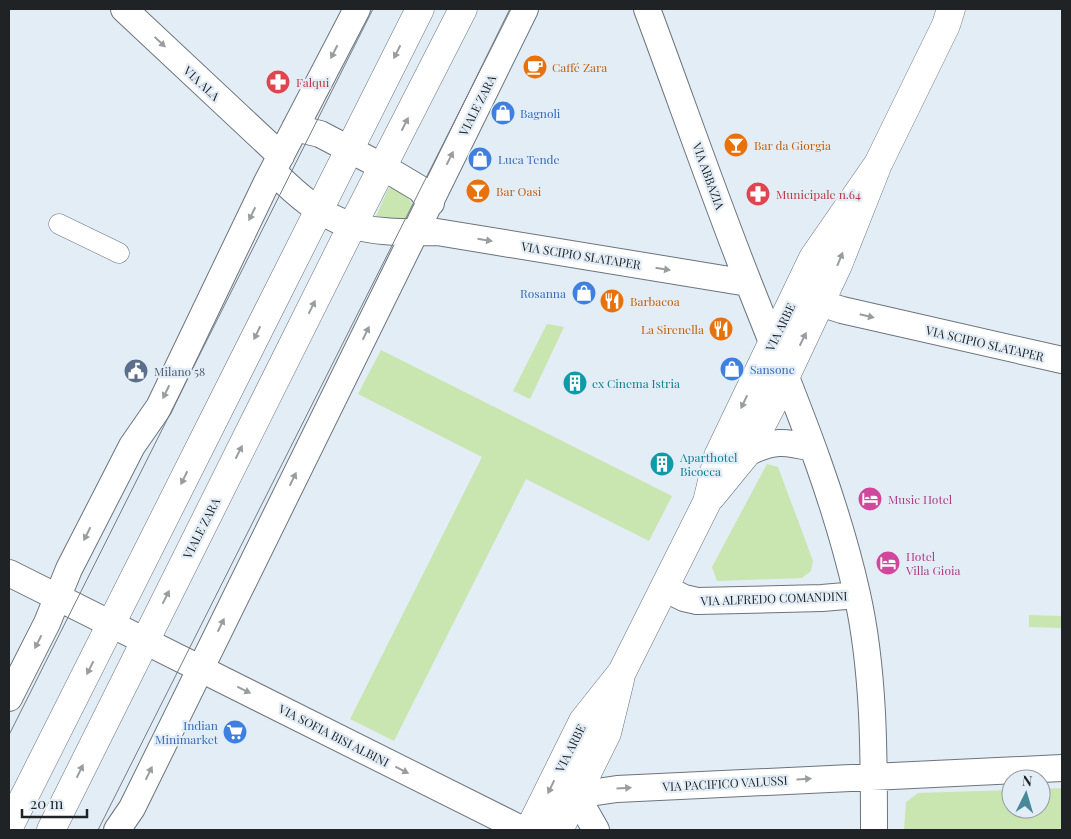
<svg xmlns="http://www.w3.org/2000/svg" width="1071" height="839" font-family="'Playfair Display',serif">
<style>
.green{fill:#c9e5b0}
.lines{fill:none;stroke-linecap:round;stroke-linejoin:round}
.pedestrian-casing{stroke:#6c747c;stroke-width:21}
.minor-casing{stroke:#6c747c;stroke-width:28}
.tertiary-casing{stroke:#6c747c;stroke-width:29}
.primary-casing{stroke:#6c747c;stroke-width:29}
.pedestrian{stroke:#fff;stroke-width:20}
.minor{stroke:#fff;stroke-width:26}
.tertiary{stroke:#fff;stroke-width:28}
.primary{stroke:#fff;stroke-width:28}
.tram{stroke:#767c82;stroke-width:1}
.oneway{fill:#9a9c9d}
.labels{text-anchor:middle;dominant-baseline:central;stroke-width:4.5;stroke-linejoin:round;paint-order:stroke}
.food-label{font-size:12px;fill:#c56008;stroke:#e3edf6;text-anchor:start}
.health-label{font-size:12px;fill:#be3a42;stroke:#e3edf6;text-anchor:start}
.street-label{font-size:12px;fill:#1f2326;stroke:#e3edf6}
.shop-label{font-size:12px;fill:#366cbe;stroke:#e3edf6;text-anchor:start}
.service-label{font-size:12px;fill:#4e5e75;stroke:#e3edf6;text-anchor:start}
.culture-label{font-size:12px;fill:#0d838f;stroke:#e3edf6;text-anchor:start}
.hotel-label{font-size:12px;fill:#b23c85;stroke:#e3edf6;text-anchor:start}
</style>
<rect width="100%" height="100%" fill="#e3edf6"/>
<path class="green" d="M399,185L415,208L411,221L375,219L388,189Z
M547,324L564,327L530,399L513,391Z
M381,350L672,496L649,541L526,479L394,741L350,719L482,457L358,394Z
M767,464L778,467L813,561L811,571L802,578L717,581L712,567Z
M1029,615L1062,616V628L1029,627Z
M1062,788V830H904L906,802L918,793L1011,790V809H1041V789Z"/>
<g class="lines">
<defs>
<path id="pedestrian" d="M59,224L119,253"/>
<path id="minor" d="M124,9L281,156
M647,9C681,100 713,193 749,284C789,386 833,487 857,594C874,670 874,752 874,830
M295,128L320,134L383,167L420,189L431,203
M273,171C329,228 359,234 437,232L748,283
M820,303L842,310L1062,360
M747,453C773,440 784,441 812,448
M9,573L523,830
M664,588L684,598L697,601L822,598L857,595
M9,698L47,623L69,569L132,446L159,407L266,184L357,9
M117,830L132,808L525,9
M596,830L576,795L617,789L1062,768"/>
<path id="tertiary" d="M711,497L747,453L774,401L838,265L878,164L946,25L951,9
M529,830L583,721L622,672L707,502L718,456L813,258L878,164
M559,830L607,733L620,680"/>
<path id="primary" d="M9,827L420,9
M51,830L343,244L463,9"/>
</defs>
<use href="#pedestrian" class="pedestrian-casing"/>
<use href="#minor" class="minor-casing"/>
<use href="#tertiary" class="tertiary-casing"/>
<use href="#primary" class="primary-casing"/>
<use href="#pedestrian" class="pedestrian"/>
<use href="#minor" class="minor"/>
<use href="#tertiary" class="tertiary"/>
<use href="#primary" class="primary"/>
<path class="tram" d="M9,735L373,9
M98,830L511,9"/>
</g>
<defs><path id="oneway-solid" d="M-6-.8H1V-3.2L6.5 0L1 3.2V.8H-6Z" transform="scale(1.25)"/></defs>
<g class="oneway">
<use href="#oneway-solid" transform="translate(160 42) rotate(43)"/>
<use href="#oneway-solid" transform="translate(334 52) rotate(117)"/>
<use href="#oneway-solid" transform="translate(397 52) rotate(117)"/>
<use href="#oneway-solid" transform="translate(405 124) rotate(-63)"/>
<use href="#oneway-solid" transform="translate(450 158) rotate(-63)"/>
<use href="#oneway-solid" transform="translate(252 214) rotate(116)"/>
<use href="#oneway-solid" transform="translate(485 240) rotate(9)"/>
<use href="#oneway-solid" transform="translate(840 259) rotate(-68)"/>
<use href="#oneway-solid" transform="translate(663 269) rotate(9)"/>
<use href="#oneway-solid" transform="translate(312 307) rotate(-63)"/>
<use href="#oneway-solid" transform="translate(867 316) rotate(13)"/>
<use href="#oneway-solid" transform="translate(257 333) rotate(116)"/>
<use href="#oneway-solid" transform="translate(366 333) rotate(-64)"/>
<use href="#oneway-solid" transform="translate(803 339) rotate(-64)"/>
<use href="#oneway-solid" transform="translate(166 392) rotate(116)"/>
<use href="#oneway-solid" transform="translate(744 402) rotate(115)"/>
<use href="#oneway-solid" transform="translate(239 452) rotate(-63)"/>
<use href="#oneway-solid" transform="translate(184 478) rotate(116)"/>
<use href="#oneway-solid" transform="translate(293 479) rotate(-64)"/>
<use href="#oneway-solid" transform="translate(87 534) rotate(117)"/>
<use href="#oneway-solid" transform="translate(166 597) rotate(-63)"/>
<use href="#oneway-solid" transform="translate(221 625) rotate(-64)"/>
<use href="#oneway-solid" transform="translate(38 642) rotate(117)"/>
<use href="#oneway-solid" transform="translate(90 668) rotate(117)"/>
<use href="#oneway-solid" transform="translate(244 690) rotate(26)"/>
<use href="#oneway-solid" transform="translate(402 770) rotate(27)"/>
<use href="#oneway-solid" transform="translate(80 771) rotate(-64)"/>
<use href="#oneway-solid" transform="translate(149 773) rotate(-64)"/>
<use href="#oneway-solid" transform="translate(804 779) rotate(-3)"/>
<use href="#oneway-solid" transform="translate(551 787) rotate(116)"/>
<use href="#oneway-solid" transform="translate(624 788) rotate(-4)"/>
</g>
<defs>
<symbol id="cafe-disc" viewBox="-11 -11 22 22"><circle r="9.5" fill="#e8710a" stroke="#e3edf6"/><path d="M-5.5-4.5H6V0H3Q3 3.5 0 3.5H-2.5Q-5.5 3.5-5.5 0ZM3-3.2v2h1.7v-2ZM-6 4.5H4V6H-6Z" fill="#fff"/></symbol>
<symbol id="pharmacy-disc" viewBox="-11 -11 22 22"><circle r="9.5" fill="#e0444e" stroke="#e3edf6"/><path d="M-2-6h4v4h4v4h-4v4h-4v-4h-4v-4h4Z" fill="#fff"/></symbol>
<symbol id="shop-disc" viewBox="-11 -11 22 22"><circle r="9.5" fill="#3f7fe0" stroke="#e3edf6"/><path d="M-5-2.5h2.3a2.7 3.5 0 0 1 5.4 0H5L5.5 6h-11ZM-1.5-2.5h3a1.5 2.3 0 0 0-3 0Z" fill="#fff"/></symbol>
<symbol id="bar-disc" viewBox="-11 -11 22 22"><circle r="9.5" fill="#e8710a" stroke="#e3edf6"/><path d="M-6-5H6L.8 .8V4.5H3.5V6h-7V4.5H-.8V.8Z" fill="#fff"/></symbol>
<symbol id="restaurant-disc" viewBox="-11 -11 22 22"><circle r="9.5" fill="#e8710a" stroke="#e3edf6"/><path d="M-5-6h1v4h1v-4h1v4h1v-4h1v5L-1.5 .5V6h-2V.5L-5-1ZM5-6V6H3V1.5H1.5Q1.5-4 5-6Z" fill="#fff"/></symbol>
<symbol id="civic-disc" viewBox="-11 -11 22 22"><circle r="9.5" fill="#5c6f8a" stroke="#e3edf6"/><path d="M-.6-6.5H3V-4.5H.6V-3L4-1V1h2V6H-6V1h2V-1L-.6-3ZM-1.2 2.5V6h2.4V2.5Z" fill="#fff"/></symbol>
<symbol id="building-disc" viewBox="-11 -11 22 22"><circle r="9.5" fill="#0f9aa8" stroke="#e3edf6"/><path d="M-4-6H4V6H1V3H-1V6H-4ZM-2.5-4.3h1.7v1.8h-1.7ZM.8-4.3h1.7v1.8H.8ZM-2.5-1h1.7V.8h-1.7ZM.8-1h1.7V.8H.8Z" fill="#fff"/></symbol>
<symbol id="hotel-disc" viewBox="-11 -11 22 22"><circle r="9.5" fill="#d1479c" stroke="#e3edf6"/><path d="M-6-4.5h1.5V1H6V5H4.5V3h-9V5H-6ZM-4 0a1.8 1.8 0 1 1 3.6 0ZM.5 0V-2.5h3Q6-2.5 6 0Z" fill="#fff"/></symbol>
<symbol id="supermarket-disc" viewBox="-11 -11 22 22"><circle r="9.5" fill="#3f7fe0" stroke="#e3edf6"/><path d="M-6-5.5h2.5l.6 2H6L4.5 2H-2.5L-4.4-4H-6ZM-1.5 3.2a1.3 1.3 0 1 0 .1 0ZM3 3.2a1.3 1.3 0 1 0 .1 0Z" fill="#fff"/></symbol>
</defs>
<g fill-rule="evenodd">
<use href="#cafe-disc" x="521" y="53" width="28" height="28"/>
<use href="#pharmacy-disc" x="264" y="68" width="28" height="28"/>
<use href="#shop-disc" x="489" y="99" width="28" height="28"/>
<use href="#bar-disc" x="722" y="131" width="28" height="28"/>
<use href="#shop-disc" x="466" y="145" width="28" height="28"/>
<use href="#bar-disc" x="464" y="177" width="28" height="28"/>
<use href="#pharmacy-disc" x="744" y="180" width="28" height="28"/>
<use href="#shop-disc" x="570" y="279" width="28" height="28"/>
<use href="#restaurant-disc" x="598" y="287" width="28" height="28"/>
<use href="#restaurant-disc" x="707" y="315" width="28" height="28"/>
<use href="#shop-disc" x="718" y="355" width="28" height="28"/>
<use href="#civic-disc" x="122" y="357" width="28" height="28"/>
<use href="#building-disc" x="561" y="369" width="28" height="28"/>
<use href="#building-disc" x="648" y="450" width="28" height="28"/>
<use href="#hotel-disc" x="856" y="485" width="28" height="28"/>
<use href="#hotel-disc" x="874" y="549" width="28" height="28"/>
<use href="#supermarket-disc" x="221" y="718" width="28" height="28"/>
</g>
<g class="labels">
<g class="food-label">
<text x="552" y="67">Caffé Zara</text>
<text x="754" y="145">Bar da Giorgia</text>
<text x="496" y="191">Bar Oasi</text>
<text x="630" y="301">Barbacoa</text>
<text x="704" y="329" text-anchor="end">La Sirenella</text>
</g>
<g class="health-label">
<text x="296" y="82">Falqui</text>
<text x="776" y="194">Municipale n.64</text>
</g>
<g class="street-label">
<text transform="translate(202 83) rotate(43)">VIA ALA</text>
<text transform="translate(477 105) rotate(-63)">VIALE ZARA</text>
<text transform="translate(709 176) rotate(70)">VIA ABBAZIA</text>
<text transform="translate(581 255) rotate(9)">VIA SCIPIO SLATAPER</text>
<text transform="translate(780 327) rotate(-64)">VIA ARBE</text>
<text transform="translate(985 343) rotate(13)">VIA SCIPIO SLATAPER</text>
<text transform="translate(201 528) rotate(-63)">VIALE ZARA</text>
<text transform="translate(774 598) rotate(-2)">VIA ALFREDO COMANDINI</text>
<text transform="translate(334 735) rotate(27)">VIA SOFIA BISI ALBINI</text>
<text transform="translate(570 748) rotate(-63)">VIA ARBE</text>
<text transform="translate(725 783) rotate(-3)">VIA PACIFICO VALUSSI</text>
</g>
<g class="shop-label">
<text x="520" y="113">Bagnoli</text>
<text x="498" y="159">Luca Tende</text>
<text x="566" y="293" text-anchor="end">Rosanna</text>
<text x="750" y="369">Sansone</text>
<text x="218" y="725" text-anchor="end">Indian<tspan x="218" dy="14">Minimarket</tspan></text>
</g>
<g class="service-label">
<text x="154" y="371">Milano 58</text>
</g>
<g class="culture-label">
<text x="592" y="383">ex Cinema Istria</text>
<text x="680" y="457">Aparthotel<tspan x="680" dy="14">Bicocca</tspan></text>
</g>
<g class="hotel-label">
<text x="888" y="499">Music Hotel</text>
<text x="906" y="556">Hotel<tspan x="906" dy="14">Villa Gioia</tspan></text>
</g>
</g>
<rect width="1071" height="839" fill="none" stroke="#1f2326" stroke-width="20"/>
<g transform="translate(1026 794) rotate(5)"><circle r="24" fill="#e3edf6" stroke="#959ca3"/>
<path d="M0-4L9 19L0 12L-9 19Z" fill="#47889a"/>
<text y="-8" font-size="14" font-weight="bold" text-anchor="middle" fill="#1f2326">N</text>
</g>
<path d="M22 809v8h65v-8" fill="none" stroke="#1f2326" stroke-width="2.5"/>
<text x="30" y="809" font-size="15" fill="#1f2326" stroke="#e3edf6" stroke-width="4" paint-order="stroke">20 m</text>
</svg>
